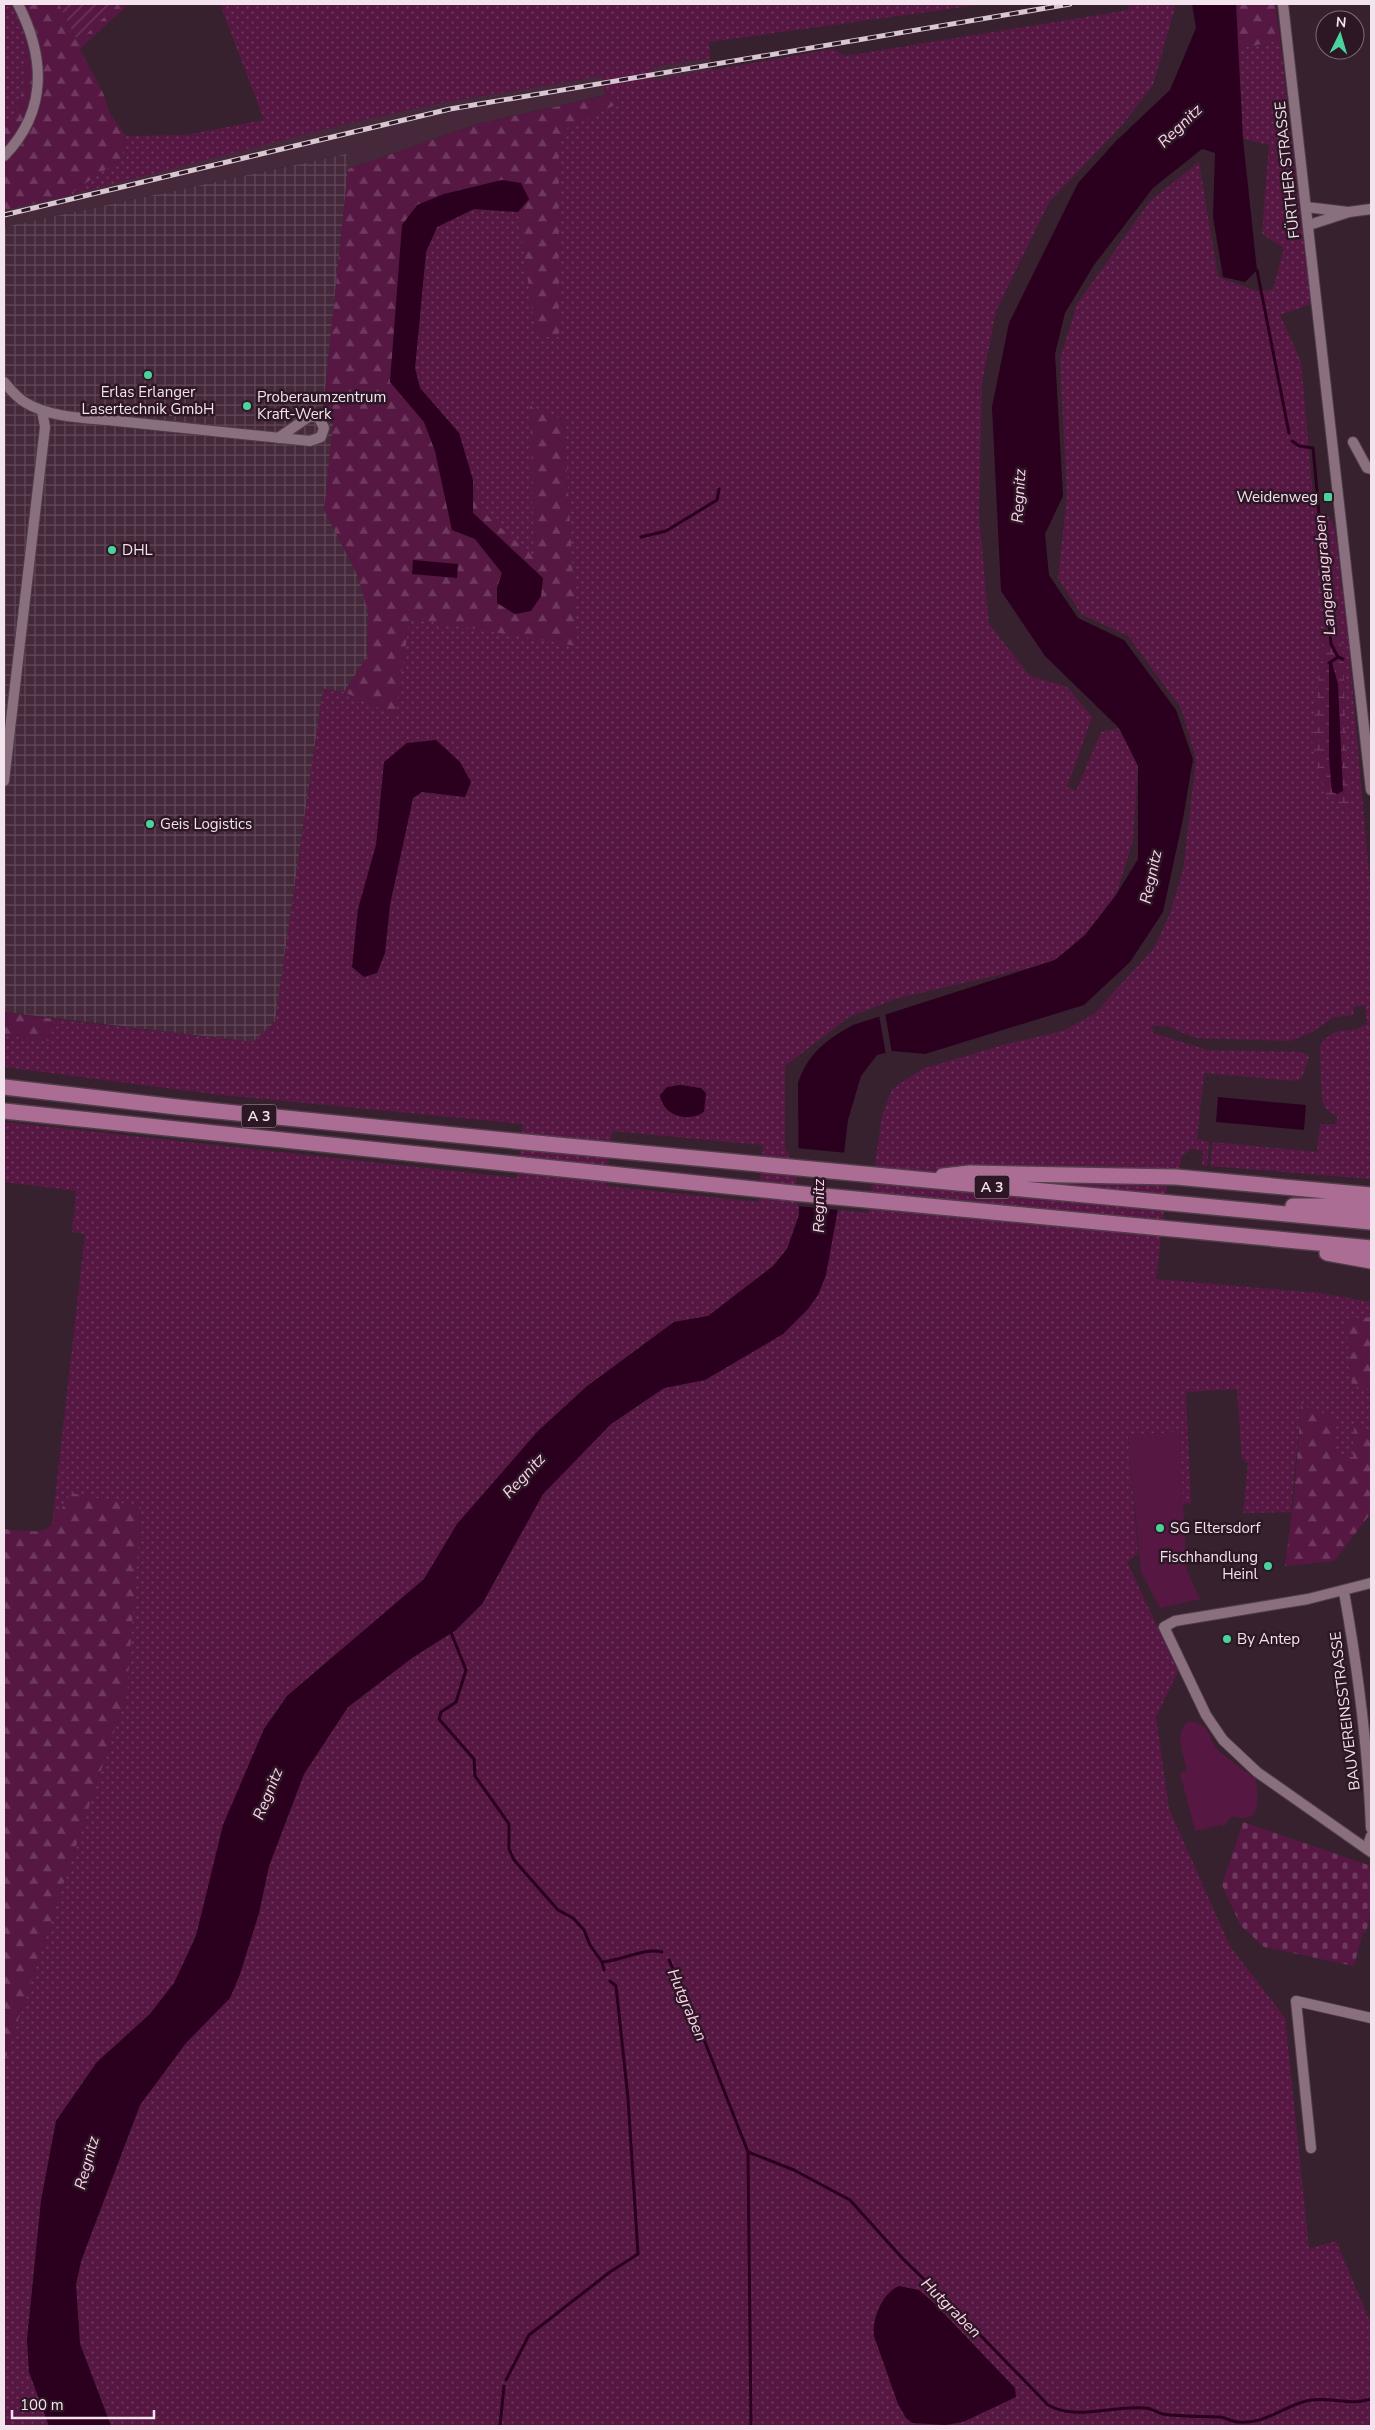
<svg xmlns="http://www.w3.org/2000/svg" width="1375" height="2430" font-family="'Nunito Sans',sans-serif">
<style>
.built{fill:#45293b}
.industrial{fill:url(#industrial-grid)}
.grass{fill:url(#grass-dots);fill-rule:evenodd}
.forest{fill:url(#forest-firs)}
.wetland{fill:url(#wetland-marsh)}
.cemetery{fill:url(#cemetery-stones)}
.park{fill:#561843}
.garden{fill:url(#garden-furrows)}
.water{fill:#2b001e}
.pier{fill:#37212e}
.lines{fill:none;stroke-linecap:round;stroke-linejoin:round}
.stream{stroke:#2b001e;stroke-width:3}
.minor-casing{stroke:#513e4a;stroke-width:12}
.highway-casing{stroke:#513e4a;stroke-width:18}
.minor{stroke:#8a707f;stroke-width:10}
.highway{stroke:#ab6d94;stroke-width:15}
.rail-casing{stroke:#d7c7d1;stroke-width:5}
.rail{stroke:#2d1725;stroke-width:3;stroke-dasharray:9;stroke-linecap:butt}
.poi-dot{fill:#4ad49c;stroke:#2d1725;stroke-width:2}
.labels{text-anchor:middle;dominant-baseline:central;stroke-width:5;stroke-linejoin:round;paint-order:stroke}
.shield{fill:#2d1725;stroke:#b7a6b0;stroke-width:1}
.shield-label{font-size:14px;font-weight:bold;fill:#f2e3ec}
.street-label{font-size:15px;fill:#f2e3ec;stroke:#2d1725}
.poi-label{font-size:15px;fill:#f2e3ec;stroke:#2d1725;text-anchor:start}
.water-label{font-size:16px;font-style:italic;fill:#fbd1e9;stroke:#2d1725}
</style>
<defs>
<pattern id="industrial-grid" width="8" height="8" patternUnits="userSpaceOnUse" patternTransform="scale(1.25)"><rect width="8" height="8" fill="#45293b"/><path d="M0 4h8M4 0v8" fill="none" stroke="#604858"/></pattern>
<pattern id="grass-dots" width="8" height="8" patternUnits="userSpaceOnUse" patternTransform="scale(1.25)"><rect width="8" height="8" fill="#561843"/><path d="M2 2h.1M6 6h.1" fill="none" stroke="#6f395e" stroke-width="1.8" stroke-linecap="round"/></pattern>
<pattern id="forest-firs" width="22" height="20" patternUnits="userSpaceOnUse" patternTransform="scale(1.25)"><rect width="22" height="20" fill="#561843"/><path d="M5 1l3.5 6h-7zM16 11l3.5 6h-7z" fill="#6f395e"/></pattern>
<pattern id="wetland-marsh" width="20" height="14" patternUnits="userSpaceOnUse" patternTransform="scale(1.25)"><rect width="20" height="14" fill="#561843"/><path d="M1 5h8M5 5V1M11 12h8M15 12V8" fill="none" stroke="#6f395e"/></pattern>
<pattern id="cemetery-stones" width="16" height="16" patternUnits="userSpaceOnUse" patternTransform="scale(1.25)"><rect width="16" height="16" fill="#561843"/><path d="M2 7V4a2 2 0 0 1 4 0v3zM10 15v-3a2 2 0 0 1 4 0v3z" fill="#6f395e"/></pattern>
<pattern id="garden-furrows" width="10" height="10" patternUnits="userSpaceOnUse" patternTransform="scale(1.25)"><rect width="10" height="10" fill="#561843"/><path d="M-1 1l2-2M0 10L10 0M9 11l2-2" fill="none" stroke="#6f395e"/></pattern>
</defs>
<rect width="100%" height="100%" fill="#37212e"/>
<path class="built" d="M710,58L712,71L654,80L652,67Z
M602,76L605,95L477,124L348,169L345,154L4,227V210L341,125L440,103Z"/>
<path class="industrial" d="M346,154L348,169L323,410L331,415L333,425L324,510L358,576L368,611L367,657L344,692L323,689L275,1022L253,1042L4,1012V227Z"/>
<path class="grass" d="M4,4H17L27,25L24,80L22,93L13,119L4,128Z
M220,4H985L709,42L710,58L652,67L654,80L833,49L845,56L1129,10L1128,4H1176L1153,85L1123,124L1049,202L996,311L982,383L979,516L989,624L1030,676L1067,687L1092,717L1067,787L1076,791L1101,732L1119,728L1138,766L1133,840L1116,895L1085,935L1055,960L1025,969L898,998L849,1017L785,1066V1147L798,1176L799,1215L787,1249L773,1266L708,1316L674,1322L586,1387L538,1431L457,1524L425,1579L287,1696L186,1960L174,1983L150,2014L97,2062L56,2121L41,2201L27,2340L49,2426H4V2063L127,1692L141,1508L71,1493L52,1525L85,1234L72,1232L76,1191L4,1182V1122L517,1178L523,1124L213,1094L4,1067V1035L49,1041L54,1019L253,1042L275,1022L323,689L344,692L395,715L409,618L577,645L564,420L530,407L534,558L481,510L459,433L420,388L415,368L426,252L437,227L474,209L518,212L536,336L559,337V139L567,128L617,104V93L605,95L602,76L440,103L341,125L67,196L121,159L126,136L186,135L264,120ZM612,1131L763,1145L758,1202L606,1186Z
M1280,40L1311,304L1280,315L1301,362L1314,508L1322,648L1312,741L1348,809L1343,659L1327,526L1323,511L1329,517L1335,529L1348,638L1371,896V1179L1210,1166L1213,1142L1317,1152L1320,1124H1336L1337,1117L1325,1108L1322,1099L1320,1046L1325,1039L1335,1032L1357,1029L1367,1024L1365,1006H1355L1353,1015L1334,1017L1312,1032L1290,1041L1196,1038L1166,1026H1152L1153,1033L1207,1050L1300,1052L1306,1054L1309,1057L1302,1077L1297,1081L1204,1073L1197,1139L1209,1142L1207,1166L1202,1165L1203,1151L1191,1149L1182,1156L1179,1169L1169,1168L1156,1279L1319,1293L1371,1302V1317L1346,1319L1352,1385L1371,1391V1431L1354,1425L1353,1457L1334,1456L1301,1405L1291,1512L1243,1513L1248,1463L1242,1458L1237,1389L1186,1392L1191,1504L1183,1503L1179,1432L1128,1435L1138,1553L1127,1562L1178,1671L1156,1717L1169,1809L1230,1946L1285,2018L1309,2249L1336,2241L1371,2324V2426H111L80,2344L76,2285L81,2261L140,2105L186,2043L230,1998L240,1974L259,1913L269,1866L304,1774L348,1707L412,1658L456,1630L482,1604L543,1494L611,1424L664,1388L705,1380L782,1334L808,1309L838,1210L868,1213L882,1116L892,1089L922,1069L1003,1045L1063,1031L1094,1014L1154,948L1170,913L1183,870L1196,760L1181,708L1128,636L1081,614L1058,578L1067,496L1060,359L1077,304L1150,201L1199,162L1218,277L1256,291L1273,290L1284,248L1262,234L1269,145L1243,139L1238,49Z"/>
<path class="forest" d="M17,4H59L78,42L118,4H129L80,49L104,95L110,114L126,136L121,159L67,196L4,210V129L13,119L22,93L24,80L27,25Z
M1236,4H1275L1280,40L1238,49Z
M617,93V104L567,128L559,139V337L536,336L518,212L529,199L502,180L444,194L417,205L390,382L424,422L435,451L452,530L475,539L502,573L497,588L527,563L473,513V480L481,510L534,557L530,406L564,420L577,646L410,618L395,715L344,692L367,657L368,611L358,576L324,510L333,425L331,415L323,410L348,169L478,124Z
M4,1012L54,1019L50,1041L4,1035Z
M1371,1317V1391L1352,1385L1346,1319Z
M1301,1405L1334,1417V1456L1353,1457L1354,1425L1371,1431V1513L1334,1561L1285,1566L1294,1496Z
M71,1493L141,1507L127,1692L4,2063V1529C52,1534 47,1534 71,1493Z"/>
<path class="wetland" d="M1319,507L1327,526L1343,659L1349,809L1325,795L1312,741L1322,648L1314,508Z"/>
<path class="cemetery" d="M1243,1822L1371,1866V1912L1366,1933L1363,1932L1354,1966L1264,1947L1241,1926L1222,1885Z"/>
<path class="park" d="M1179,1432L1187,1571L1200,1599L1160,1608L1141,1572L1128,1435Z
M1189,1721C1215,1726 1206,1738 1218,1750C1230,1761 1244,1770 1256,1779C1258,1796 1262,1827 1234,1816L1229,1819L1224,1827L1221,1825L1195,1831L1180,1773L1187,1771C1184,1754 1173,1734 1189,1721Z"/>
<path class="garden" d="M59,4H118L78,42Z"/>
<path class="water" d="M1192,4H1236L1243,139L1257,270L1245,282L1223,277L1213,217L1215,153L1202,149L1153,188L1094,265L1065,313L1055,354L1063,496L1045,534L1049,575L1078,618L1124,640L1176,710L1193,759L1183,819L1163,912L1130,962L1084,1005L925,1054L893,1051L877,1055L861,1076L848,1120L837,1214L826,1275L818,1295L808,1309L783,1334L705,1380L664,1388L611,1424L543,1494L482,1604L456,1630L412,1658L348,1707L304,1774L269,1866L259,1913L240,1974L230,1998L186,2043L140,2105L81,2261L76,2285L80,2344L111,2426H49L29,2372L27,2340L41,2201L56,2121L97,2062L150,2014L174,1983L196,1936L223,1825L264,1729L287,1696L424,1579L457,1524L538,1431L586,1387L674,1322L708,1316L773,1266L787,1249L799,1215L798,1083C808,1053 826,1040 853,1025L1055,960L1085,935L1116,895L1138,859V766L1119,728L1045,656L1001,591L992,407L1009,323L1078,183L1116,141L1170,90L1196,28Z
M502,180L521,183L529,199L518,212L474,209L437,227L426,252L415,368L420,388L459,433L473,480V513L543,578L541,596L531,611L515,614L497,603V588L502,573L475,539L452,530L435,451L424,422L390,382L402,225L417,205L444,194Z
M413,560L458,564L457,578L412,574Z
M1329,663H1332L1338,684L1343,791L1337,794L1332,792L1329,758Z
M436,740L460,762L471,782L465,797L422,792L413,798L390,905L385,953L377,973L364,977L352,967L358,909L376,845L384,762L407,743Z
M680,1085L701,1088L706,1093L704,1112C688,1123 663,1116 660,1095L667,1087Z
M1218,1097L1306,1105L1304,1130L1216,1122Z
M899,2286L919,2290L934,2303L1015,2388L1016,2397L963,2422L946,2425L912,2423L906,2418L898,2404L874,2336C872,2319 882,2293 899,2286Z"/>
<path class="pier" d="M885,1013L892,1053L886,1055L879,1015Z
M796,1148L847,1153L840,1210L797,1206Z"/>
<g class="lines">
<path class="stream" d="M1257,270L1289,433
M1292,441L1299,446L1313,448L1331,644L1338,657L1343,659
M641,537L666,531L717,500L719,489
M1329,663L1338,657
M450,1630L466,1670L456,1702L441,1712L439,1719L474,1759L475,1776L509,1824V1849L514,1860L558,1910L573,1918L584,1930L590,1945L602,1962C621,1961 645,1947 662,1952
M669,1960L703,2037L748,2152L794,2170L850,2200L903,2259L955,2309L1048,2405C1076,2421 1113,2405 1145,2408C1152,2408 1157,2413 1163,2414C1181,2417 1202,2416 1220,2417C1227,2418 1232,2422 1239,2422C1266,2425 1288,2403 1311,2400C1333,2397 1349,2406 1371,2399
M602,1962L604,1970
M748,2152L751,2426
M506,2380L529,2335L610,2272L638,2254L628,2098L616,1986L610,1981
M500,2426L504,2386"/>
<defs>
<path id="minor" d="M1283,4L1371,790
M4,156C48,111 45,57 18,4
M1306,207L1348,212
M1309,225L1349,212L1371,209
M4,382C10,389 17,398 26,403C51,418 88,418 117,421L310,441L321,437L324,428L319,418L310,416L278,438
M1353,442L1367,468L1371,469
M4,781L45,427L42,411
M1371,1583L1308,1599L1175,1621L1164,1627L1206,1715L1223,1740L1257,1772L1371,1852
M1344,1592C1358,1670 1368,1749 1371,1828
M1367,1848L1371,1836
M1311,2148L1296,2001L1371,2018"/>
<path id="highway" d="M4,1087L177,1107L515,1141L1371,1222
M4,1111L793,1193L1371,1248
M943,1176L970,1173L1176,1177L1371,1195
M1293,1206H1332L1371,1210
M1327,1253L1371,1261"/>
</defs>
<use href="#minor" class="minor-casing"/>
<use href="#highway" class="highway-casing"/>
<use href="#minor" class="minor"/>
<use href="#highway" class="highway"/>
<defs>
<path id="rail" d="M4,215L450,109L1070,4"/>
</defs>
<use href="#rail" class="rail-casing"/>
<use href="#rail" class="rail"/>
</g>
<g class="poi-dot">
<circle cx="148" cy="375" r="5"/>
<circle cx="247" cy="406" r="5"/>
<rect x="1323" y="492" width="10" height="10" rx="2.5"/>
<circle cx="112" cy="550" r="5"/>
<circle cx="150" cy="824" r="5"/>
<circle cx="1160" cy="1528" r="5"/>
<circle cx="1268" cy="1566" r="5"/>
<circle cx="1227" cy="1639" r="5"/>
</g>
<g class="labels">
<g class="shield">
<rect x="241.5" y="1104.5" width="35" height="23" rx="4"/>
<rect x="974.5" y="1175.5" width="35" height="23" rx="4"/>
</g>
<g class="shield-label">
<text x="259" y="1116">A 3</text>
<text x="992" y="1187">A 3</text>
</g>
<g class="street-label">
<text transform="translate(1287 170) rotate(-96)">FÜRTHER STRASSE</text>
<text transform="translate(1345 1711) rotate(-97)">BAUVEREINSSTRASSE</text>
</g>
<g class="poi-label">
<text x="148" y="392" text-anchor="middle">Erlas Erlanger<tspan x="148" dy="17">Lasertechnik GmbH</tspan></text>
<text x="257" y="397">Proberaumzentrum<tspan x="257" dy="17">Kraft-Werk</tspan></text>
<text x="1318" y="497" text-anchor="end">Weidenweg</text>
<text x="122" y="550">DHL</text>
<text x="160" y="824">Geis Logistics</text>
<text x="1170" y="1528">SG Eltersdorf</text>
<text x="1258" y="1557" text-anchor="end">Fischhandlung<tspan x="1258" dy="17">Heinl</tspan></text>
<text x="1237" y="1639">By Antep</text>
</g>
<g class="water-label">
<text transform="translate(1180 126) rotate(-44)">Regnitz</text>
<text transform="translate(1019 496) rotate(-87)">Regnitz</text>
<text transform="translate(1325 575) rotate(-95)">Langenaugraben</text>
<text transform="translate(1151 877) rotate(-78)">Regnitz</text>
<text transform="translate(819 1206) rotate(-90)">Regnitz</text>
<text transform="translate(524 1476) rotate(-47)">Regnitz</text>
<text transform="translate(268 1794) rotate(-68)">Regnitz</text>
<text transform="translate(687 2005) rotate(67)">Hutgraben</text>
<text transform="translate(87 2163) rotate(-75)">Regnitz</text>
<text transform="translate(951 2308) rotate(45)">Hutgraben</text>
</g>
</g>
<rect width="1375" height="2430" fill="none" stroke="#f2e3ec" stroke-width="10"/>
<g transform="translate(1340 35) rotate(5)"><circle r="24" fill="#2d1725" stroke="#7c6975"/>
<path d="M0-4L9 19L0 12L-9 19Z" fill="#4ad49c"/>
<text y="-8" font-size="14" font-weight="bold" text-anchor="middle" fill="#f2e3ec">N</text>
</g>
<path d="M12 2410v8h142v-8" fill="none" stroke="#f2e3ec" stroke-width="2.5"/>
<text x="20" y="2410" font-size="15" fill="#f2e3ec" stroke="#2d1725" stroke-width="4" paint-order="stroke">100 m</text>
</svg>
